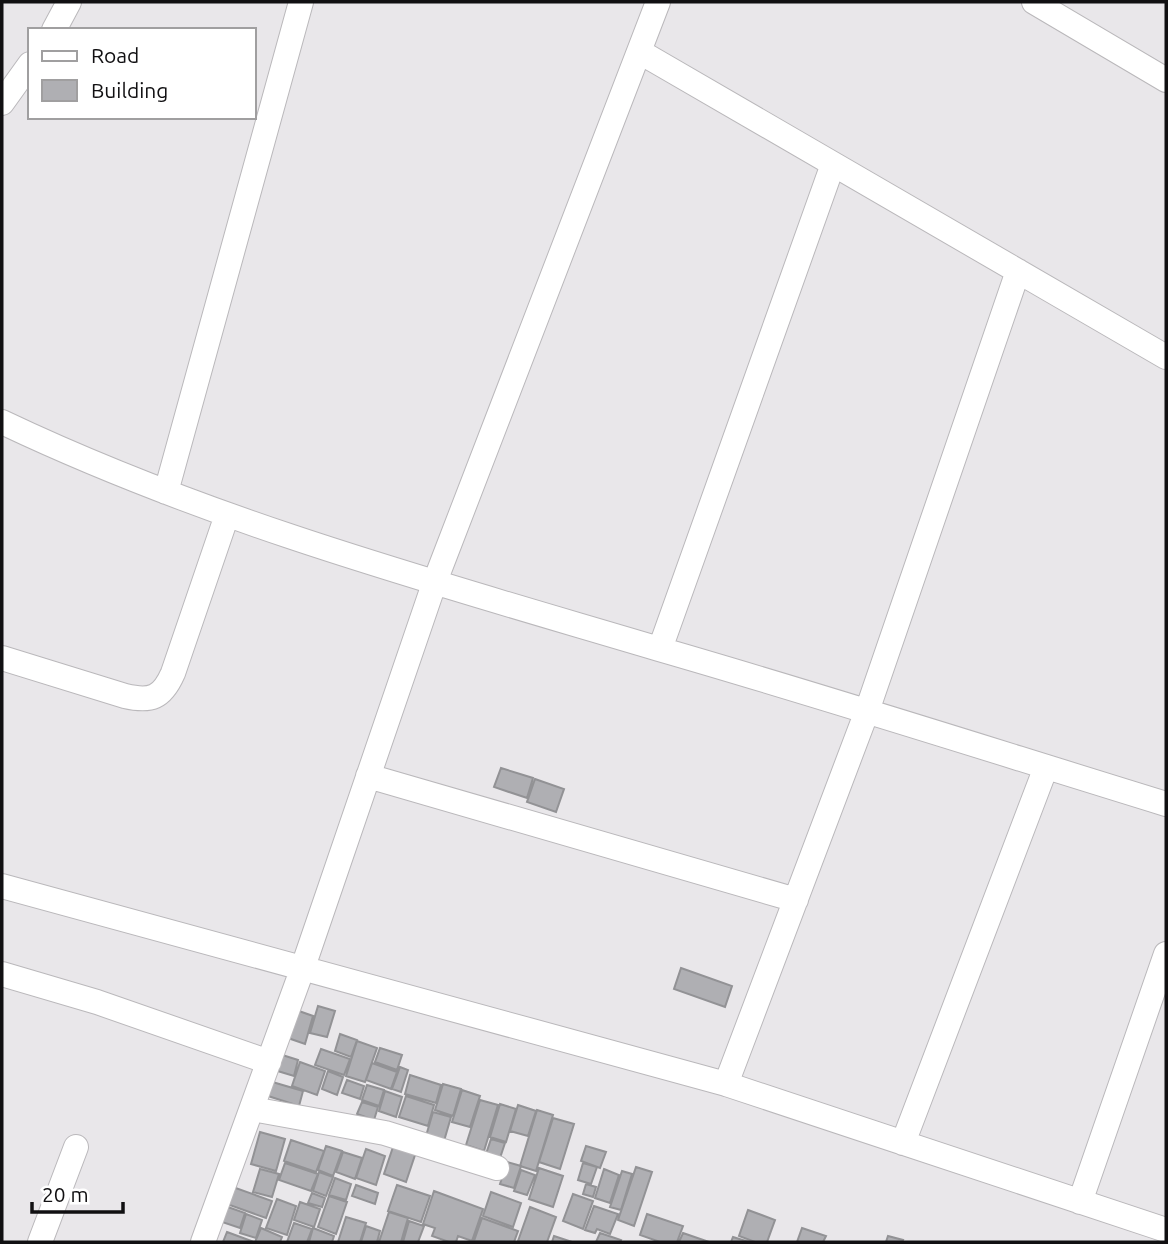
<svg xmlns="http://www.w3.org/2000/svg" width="1168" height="1244" font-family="Ubuntu,sans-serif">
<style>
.building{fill:#afafb3;stroke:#929295;stroke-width:2}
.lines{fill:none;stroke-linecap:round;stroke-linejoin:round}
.street-casing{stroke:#bab8bb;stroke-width:26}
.street{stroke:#fff;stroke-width:24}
</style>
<rect width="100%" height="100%" fill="#e9e7ea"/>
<path class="building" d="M501,768L533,778L527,798L494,787Z
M535,779L564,789L556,812L527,802Z
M681,968L732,986L725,1007L674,989Z
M318,1006L335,1011L327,1037L310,1033Z
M296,1010L313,1016L305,1044L288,1038Z
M340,1034L357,1040L351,1057L335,1051Z
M357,1041L377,1048L365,1082L346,1076Z
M380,1048L402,1055L397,1070L375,1062Z
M321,1049L350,1059L344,1075L315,1065Z
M276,1053L298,1060L294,1076L271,1069Z
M300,1062L325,1071L317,1095L292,1086Z
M372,1063L397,1072L391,1089L366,1080Z
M400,1067L408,1070L401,1092L392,1089Z
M328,1071L343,1077L337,1095L322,1089Z
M410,1075L441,1085L436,1103L405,1094Z
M347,1080L364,1086L360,1099L342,1093Z
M269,1081L303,1091L299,1106L265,1095Z
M443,1084L461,1089L453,1116L435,1110Z
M367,1085L384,1090L379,1106L362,1100Z
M462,1090L480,1096L470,1127L452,1122Z
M385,1091L402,1097L396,1117L379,1111Z
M406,1096L434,1105L428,1126L399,1117Z
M480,1100L498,1105L484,1151L466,1145Z
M362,1102L378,1107L374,1120L357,1114Z
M500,1104L516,1109L506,1142L490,1137Z
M518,1105L536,1111L528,1136L510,1131Z
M537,1110L553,1115L536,1171L520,1166Z
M433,1112L451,1117L444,1141L426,1136Z
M553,1118L574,1124L560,1169L539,1162Z
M260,1132L285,1139L276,1171L251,1164Z
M491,1139L505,1143L500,1158L486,1154Z
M291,1140L324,1151L316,1172L284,1161Z
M394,1144L416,1152L406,1182L384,1174Z
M326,1146L342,1151L333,1176L318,1170Z
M586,1146L606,1152L600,1168L581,1161Z
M366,1149L385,1156L376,1185L356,1178Z
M343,1152L362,1158L355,1179L336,1172Z
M507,1162L521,1166L514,1188L500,1184Z
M285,1163L318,1174L311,1191L279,1180Z
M583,1163L597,1167L591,1184L578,1180Z
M636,1167L652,1172L634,1226L618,1220Z
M539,1168L563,1176L553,1207L529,1199Z
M260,1169L279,1174L272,1197L253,1192Z
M604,1169L619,1175L610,1203L595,1198Z
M521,1170L535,1175L527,1195L514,1191Z
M622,1171L632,1174L621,1210L610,1207Z
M319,1172L333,1177L326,1196L313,1191Z
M335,1178L351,1184L346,1200L329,1195Z
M586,1184L596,1187L593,1197L583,1194Z
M356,1185L378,1193L375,1204L352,1196Z
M397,1185L430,1196L421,1222L388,1211Z
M230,1186L272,1201L266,1218L224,1203Z
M434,1191L483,1209L472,1241L458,1236L456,1242H449L432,1236L435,1228L423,1224Z
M491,1192L521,1203L513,1227L483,1216Z
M312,1193L325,1198L322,1207L308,1203Z
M573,1194L593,1201L583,1229L563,1221Z
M329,1196L347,1202L336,1234L318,1227Z
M277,1199L296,1206L287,1235L266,1228Z
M300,1202L320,1209L314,1227L294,1220Z
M225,1206L245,1213L240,1228L219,1221Z
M594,1206L618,1214L610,1234L597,1229L595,1233L585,1230Z
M530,1207L556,1217L547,1242L518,1241Z
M748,1210L775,1220L767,1242H755L739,1236Z
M389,1212L408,1218L401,1242H379Z
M246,1214L262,1220L256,1238L240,1233Z
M647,1214L683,1226L677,1242H660L640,1235Z
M346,1217L366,1223L360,1242H338Z
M482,1218L518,1231L514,1242L474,1241Z
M409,1221L424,1226L418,1242H403Z
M294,1223L312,1229L307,1242H287Z
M366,1226L380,1231L377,1242H361Z
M261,1228L282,1237L280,1242H255Z
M313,1228L334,1236L332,1242H309Z
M802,1228L826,1236L823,1242H797Z
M227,1232L254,1242H223Z
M600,1233L621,1240L620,1242H596Z
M683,1233L709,1242H679Z
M554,1236L572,1242H552Z
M888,1236L903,1240L902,1242H886Z
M733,1237L749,1242H731Z"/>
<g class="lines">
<defs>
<path id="street" d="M1034,2L1166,80
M54,30L69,2
M640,52L1166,357
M2,103L30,64
M2,422C212,522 437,583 659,649C829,698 997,752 1166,804
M166,492L301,2
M660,649L833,164
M2,658L125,696C151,702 162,698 173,673L227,515
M368,776L796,900
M2,886L726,1084L1166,1230
M2,974L97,1002L269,1062
M726,1084L867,711L1018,271
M252,1109L385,1133L497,1168
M903,1143L1046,767
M1080,1202L1166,954
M40,1242L76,1147
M203,1242L302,970L434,584L658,2"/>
</defs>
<use href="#street" class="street-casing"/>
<use href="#street" class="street"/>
</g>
<rect width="1168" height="1244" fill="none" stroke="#111012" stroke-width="7"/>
<rect x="28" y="28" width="228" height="91" fill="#ffffff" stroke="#a09fa0" stroke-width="2"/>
<rect x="42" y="51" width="35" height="10" fill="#ffffff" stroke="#a09fa0" stroke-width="2"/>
<text x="91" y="63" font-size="21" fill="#111012">Road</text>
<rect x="42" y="80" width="35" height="21" fill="#afafb3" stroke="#a09fa0" stroke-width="2"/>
<text x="91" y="98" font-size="21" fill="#111012">Building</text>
<path d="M32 1202v10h91v-10" fill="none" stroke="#111012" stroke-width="3.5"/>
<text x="42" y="1202" font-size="21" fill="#111012" stroke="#ffffff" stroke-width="5" paint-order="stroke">20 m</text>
</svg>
